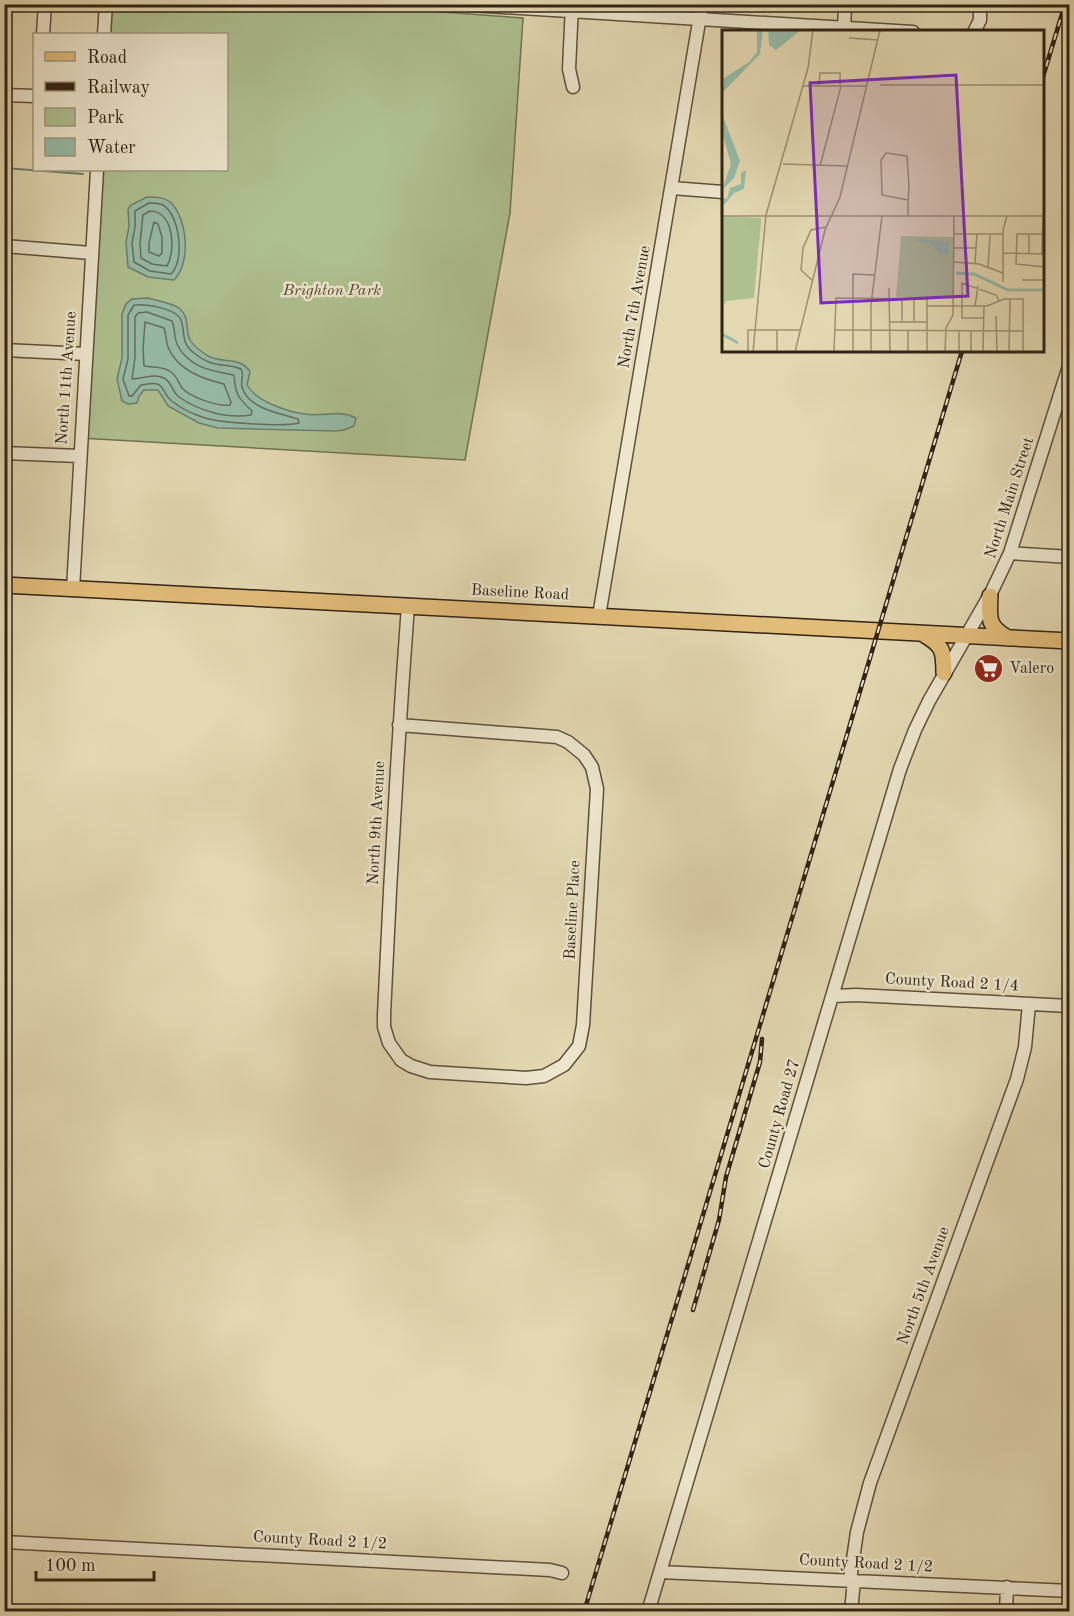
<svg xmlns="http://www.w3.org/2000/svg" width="1074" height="1616" font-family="'Old Standard TT',serif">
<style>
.green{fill:#aec090;stroke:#707252;stroke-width:1.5}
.water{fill:#96bba7;stroke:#6e7e6c;stroke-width:1.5}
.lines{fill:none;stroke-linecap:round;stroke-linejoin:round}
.shore{stroke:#646f5e;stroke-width:1.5}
.stream{stroke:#6e7e6c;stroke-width:2}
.minor-casing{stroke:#5e503c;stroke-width:15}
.major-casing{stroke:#312314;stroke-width:18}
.minor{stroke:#ede6cd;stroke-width:12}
.major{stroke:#e2bc79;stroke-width:15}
.rail-casing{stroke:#312314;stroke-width:4.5}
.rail{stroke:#ede6cd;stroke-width:2;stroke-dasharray:7;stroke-linecap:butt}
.labels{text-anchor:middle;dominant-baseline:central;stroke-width:5;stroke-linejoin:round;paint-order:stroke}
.park-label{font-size:16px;font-style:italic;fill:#504a33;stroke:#ede6cd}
.street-label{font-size:16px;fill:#312314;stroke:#ede6cd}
.poi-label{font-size:16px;fill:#312314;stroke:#ede6cd;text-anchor:start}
.inset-river{fill:none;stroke:#96bba7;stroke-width:3}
.inset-road{fill:none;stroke:#9c9073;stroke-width:1.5}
.view{fill:#7b2cbf;fill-opacity:0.15;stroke:#7b2cbf;stroke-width:3}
.inset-edge{fill:none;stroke:#312314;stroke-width:3}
</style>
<rect width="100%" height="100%" fill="#e3d8b2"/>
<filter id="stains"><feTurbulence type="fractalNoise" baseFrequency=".00333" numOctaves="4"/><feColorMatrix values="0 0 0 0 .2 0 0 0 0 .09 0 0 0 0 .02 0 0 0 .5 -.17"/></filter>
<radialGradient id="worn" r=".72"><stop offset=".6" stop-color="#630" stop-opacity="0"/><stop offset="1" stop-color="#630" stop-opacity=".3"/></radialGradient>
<path class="green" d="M279,4H334L523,18L510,213L465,460L80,438L97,170H226V34H104L106,5Z"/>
<path class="water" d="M147,197C155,197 164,197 170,202C188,218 191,264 174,280L148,277L128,267L126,242L129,226L128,209L131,205Z
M148,298C157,301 173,303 180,309C190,317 185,331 190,340C194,347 202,352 208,356C223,364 241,356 250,372L247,385C256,401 287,412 305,414C323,417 339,409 356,418L354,426L344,430L335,431L218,428L199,423L168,406L158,390H144L139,396L137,403L128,404L122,401L117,379L122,358V314L126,304L132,299Z"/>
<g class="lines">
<path class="shore" d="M149,203C154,203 159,203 163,205C180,215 185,261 171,274L150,271L134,262L132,243L135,227V211Z
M150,211C174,211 176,251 167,266L152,264L141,258L140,243L143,215Z
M154,222L158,224L162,237V253L159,256L149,252V243Z
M134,305C145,304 176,308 181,320C186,334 180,342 194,353C214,369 222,362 241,369C245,376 240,380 242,387C248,409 280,413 298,419L299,423C284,427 217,423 202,417C193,414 181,408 173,402C158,391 169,379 141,385L132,396H129L123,379L128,359V315Z
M147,312L172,321C175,328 174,337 177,344C188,368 213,371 234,375C235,394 238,398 252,411L251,415C227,419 199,411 179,397C172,392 172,382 164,378C153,373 142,379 132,379L135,358V317L138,313Z
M145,322L164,328C166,334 166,341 168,347C177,370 203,379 224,384L231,402L230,405C218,407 190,397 182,388C178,382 177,376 171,372C163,366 154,368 144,366L143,349Z"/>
<path class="stream" d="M4,168L83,174"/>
<defs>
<path id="minor" d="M454,4L913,32
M572,5L569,69L573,87
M844,32L845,4
M974,32L980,20V4
M43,34L45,4
M104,34L106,4
M4,95L34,96
M672,188L723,192
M4,246L91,253
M4,350L86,354
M4,453L79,456
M1010,553L1070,557
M73,589L97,170
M599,616L702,4
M399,725L557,737L568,742L584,755L592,767L597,789L583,1025L579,1046L564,1065L544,1076L526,1078L430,1072L411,1066L401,1060L389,1043L384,1027V1015C390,878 398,742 408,605
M833,996L856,995L1070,1006
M4,1542L550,1570L562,1573
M660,1572L1070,1591
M850,1580L857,1532L870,1483L1017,1079L1025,1047L1029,1004
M648,1612L900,769L915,730L929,701L991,593L1010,553L1070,363
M851,1612L854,1580
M1006,1612L1007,1587"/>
<path id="major" d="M4,585L1070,641
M990,596C989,617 987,627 1008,638
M923,634C943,645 944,651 944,673"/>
</defs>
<use href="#minor" class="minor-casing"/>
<use href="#major" class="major-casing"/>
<use href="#minor" class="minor"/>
<use href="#major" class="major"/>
<defs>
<path id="rail" d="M1042,80L1065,4
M693,1310L719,1220L726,1177L760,1062L762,1039
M584,1612L962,351"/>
</defs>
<use href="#rail" class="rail-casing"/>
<use href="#rail" class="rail"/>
</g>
<defs>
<symbol id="supermarket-disc" viewBox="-11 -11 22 22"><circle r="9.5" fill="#8f2418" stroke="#ede6cd"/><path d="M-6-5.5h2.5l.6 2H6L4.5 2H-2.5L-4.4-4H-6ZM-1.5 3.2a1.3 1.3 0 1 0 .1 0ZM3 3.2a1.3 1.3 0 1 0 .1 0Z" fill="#fff"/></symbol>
</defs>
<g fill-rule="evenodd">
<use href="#supermarket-disc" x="972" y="652" width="33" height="33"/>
</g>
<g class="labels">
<g class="park-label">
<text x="332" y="291">Brighton Park</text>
</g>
<g class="street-label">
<text transform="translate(635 307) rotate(-80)">North 7th Avenue</text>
<text transform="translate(67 378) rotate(-86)">North 11th Avenue</text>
<text transform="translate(1010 498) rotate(-72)">North Main Street</text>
<text transform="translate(520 593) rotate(3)">Baseline Road</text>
<text transform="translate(377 823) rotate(-87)">North 9th Avenue</text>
<text transform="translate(573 910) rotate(-87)">Baseline Place</text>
<text transform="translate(952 983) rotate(3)">County Road 2 1/4</text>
<text transform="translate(780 1114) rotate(-74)">County Road 27</text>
<text transform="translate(924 1286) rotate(-70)">North 5th Avenue</text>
<text transform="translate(320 1541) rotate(3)">County Road 2 1/2</text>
<text transform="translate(866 1564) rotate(3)">County Road 2 1/2</text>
</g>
<g class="poi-label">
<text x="1009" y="669">Valero</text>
</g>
</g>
<g transform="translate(722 30)">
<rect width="322" height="322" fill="#e3d8b2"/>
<path d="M0,186L39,188V193L32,268L4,271L0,277Z" fill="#aec090"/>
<path d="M179,206L232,207V267H174Z" fill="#aec090"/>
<path d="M35,0H41L38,24L0,63L2,48L27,32L35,22ZM46,0H79L54,20L47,15ZM0,84L18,131L12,148L0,160L9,134L0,102ZM24,140L22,159L12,163L0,177V167L5,169L8,158L19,154V143ZM197,209L226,212L227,225H219L208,213L194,211Z" fill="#96bba7"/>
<path class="inset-river" d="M234,243L252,244L286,260H323M0,304L16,313"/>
<path class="inset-road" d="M127,8L156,10M158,55H323M81,56H145M97,56L98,43H118V56M61,134L125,136M98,136L119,56M0,186H323M186,186V173L187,156L185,126L164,123L159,130L160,165L186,170M232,204H281M320,204H295L294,234L323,237M232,218H254M281,223L323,224M307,224V204M320,224L321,186M232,232L257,234L281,243M253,233L255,204M266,238L268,204M300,250H323M91,251L79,240L81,218L89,200L104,197M281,252V200L285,186M167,258L168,322M180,268V292M205,276H265L282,269H301V322M253,276L256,256M274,286L275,322M261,288H240V253L274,265L277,271M168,292H205M192,292V268M112,300L301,301M237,301V322M249,301V322M55,321V300M26,322V300H78M31,322L44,185L86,38L91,0M73,322L103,200L118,167L158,0M112,322L114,268L205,269V322M131,322V244L153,245M149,322V275L160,186M186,322V301M223,322L224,298L231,285L232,186M261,322L262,276M287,322L288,269"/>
<path class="view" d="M234,45L246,266L99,273L88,53Z"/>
<rect width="322" height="322" class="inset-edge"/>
</g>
<rect width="1074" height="1616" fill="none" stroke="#e3d8b2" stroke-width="24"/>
<rect x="6" y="6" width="1062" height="1604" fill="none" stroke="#312314" stroke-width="3"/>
<rect x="12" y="12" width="1050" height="1592" fill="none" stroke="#312314" stroke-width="1.5"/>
<rect x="33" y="33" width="195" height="138" fill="#ede6cd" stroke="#a29883" stroke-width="1.5"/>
<rect x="45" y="52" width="30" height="9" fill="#e2bc79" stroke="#a29883" stroke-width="1.5"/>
<text x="87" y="63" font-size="18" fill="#312314">Road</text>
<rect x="45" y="82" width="30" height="9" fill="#312314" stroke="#a29883" stroke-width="1.5"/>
<text x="87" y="93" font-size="18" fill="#312314">Railway</text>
<rect x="45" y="108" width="30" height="18" fill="#aec090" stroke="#a29883" stroke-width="1.5"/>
<text x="87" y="123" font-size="18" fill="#312314">Park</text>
<rect x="45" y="138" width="30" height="18" fill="#96bba7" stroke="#a29883" stroke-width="1.5"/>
<text x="87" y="153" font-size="18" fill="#312314">Water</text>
<path d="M36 1571v9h118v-9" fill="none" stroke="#312314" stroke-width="3"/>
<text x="45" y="1571" font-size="18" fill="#312314" stroke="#ede6cd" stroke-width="4.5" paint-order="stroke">100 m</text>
<rect width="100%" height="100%" filter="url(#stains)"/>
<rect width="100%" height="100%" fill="url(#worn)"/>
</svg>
